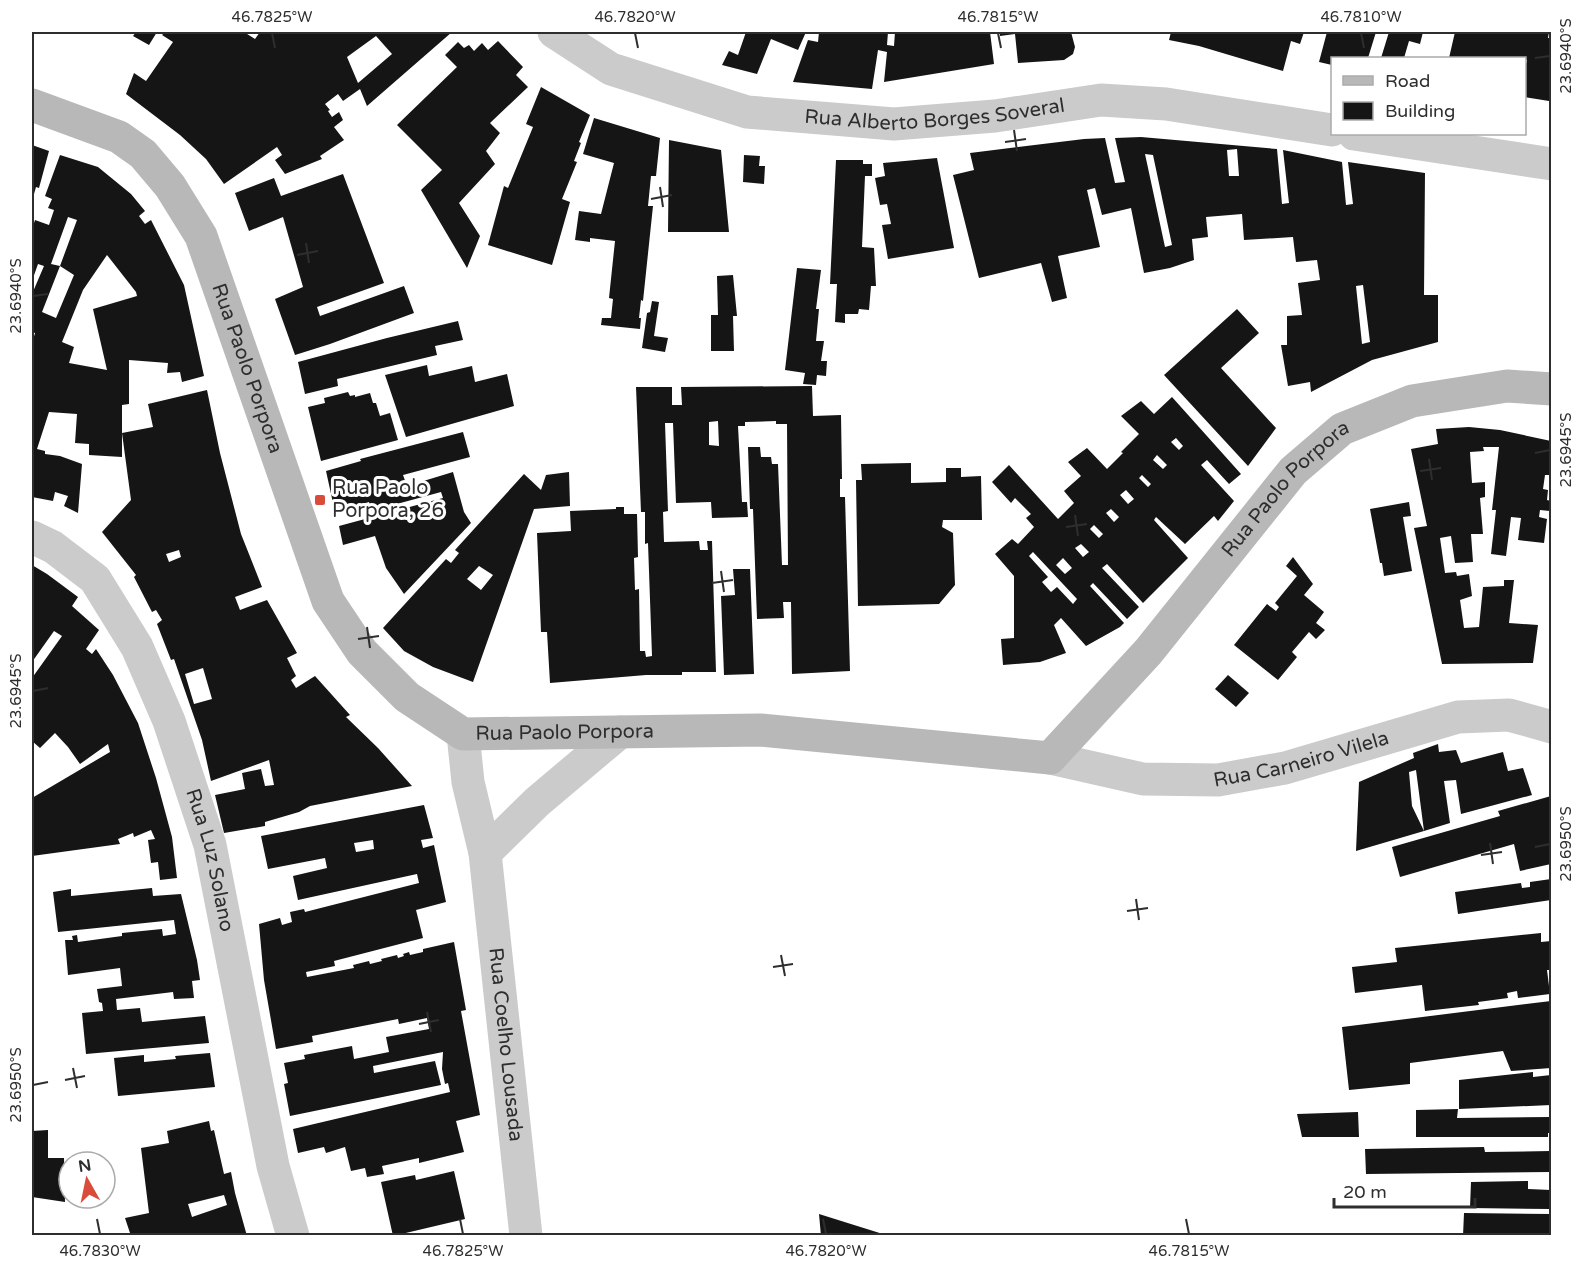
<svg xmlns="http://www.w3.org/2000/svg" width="1583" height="1267" font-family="'Varela Round',sans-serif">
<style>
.building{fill:#151515;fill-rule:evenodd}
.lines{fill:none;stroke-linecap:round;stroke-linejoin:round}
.street{stroke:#cbcbcb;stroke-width:33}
.secondary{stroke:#b8b8b8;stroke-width:33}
.ticks{fill:none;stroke:#2e2e2e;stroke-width:2}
.poi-dot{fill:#da4c3a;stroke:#fff;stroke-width:2}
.labels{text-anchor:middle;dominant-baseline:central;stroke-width:6;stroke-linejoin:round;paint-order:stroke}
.street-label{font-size:20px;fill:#2e2e2e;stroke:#fff}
.poi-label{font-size:20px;fill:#2e2e2e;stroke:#fff;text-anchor:start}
.neatline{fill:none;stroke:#2e2e2e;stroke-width:2}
.ticks-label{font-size:15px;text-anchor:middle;fill:#2e2e2e}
</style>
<rect width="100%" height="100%" fill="#fff"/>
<path class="building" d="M136,32H157L149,45L133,36Z
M165,32H244L255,39L260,32H452L367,106L360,89L343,101L338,94L325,104L330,110L328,111L332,117L339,112L343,120L334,127L344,140L320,156L322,159L285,174L275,160L282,155L277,147L224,184L206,159L180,135L126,94L134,73L146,81L173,42L162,35ZM376,36L392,54L358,83L347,57Z
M746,32H806L798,50L771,39L757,74L722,65L729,51L738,55Z
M819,32H888L887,45L894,46L895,32H990L994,64L884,82L887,52L878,50L872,89L793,82L808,40L818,42Z
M1000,32H1071L1075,47L1073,54L1064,60L1018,63L1015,34L1000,36Z
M1171,32H1304L1300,44L1291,41L1283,71L1199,46L1169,40Z
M1327,32H1376L1368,58H1332V65L1319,62Z
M1389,32H1423L1420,44L1409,41L1404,58H1381Z
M1455,32H1549L1548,38H1551V87L1549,101L1524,97V73L1527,60L1524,58H1449Z
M498,41L523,67L516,75L528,87L490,123L500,133L486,151L495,164L459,203L480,236L467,268L421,190L442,170L397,125L457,67L445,55L458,42L464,48L469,45L474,51L482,43L488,50Z
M541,87L590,115L579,142L581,143L574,161L577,162L562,199L570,202L552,265L488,245L504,186L508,188L533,127L526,124Z
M594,118L660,138L656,176H651L648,206H653L643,301L641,300L639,318H641L640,329L601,325L602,318H611L613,299L609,298L615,241L590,238V242L575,240L579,211L601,214L614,163L583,154Z
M1141,137L1277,149L1282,204L1289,203L1283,150L1342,162L1346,205L1353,204L1348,162L1425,173L1424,295H1438V342L1372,360L1311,392L1310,382L1288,386L1281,345H1287V316L1302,315L1298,283L1320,280L1317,260L1296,262L1293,237L1244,240L1242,214L1206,217L1208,237L1192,239L1194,260L1170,268L1144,273L1131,208L1102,215L1095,188L1087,190L1100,247L1058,256L1067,298L1052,302L1041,263L979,278L953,175L974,170L970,153L1084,139L1105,138L1115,183L1125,182L1115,138ZM1237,149L1239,176H1229L1227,150ZM1145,154L1153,155L1172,245L1165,247ZM1363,285L1370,342L1362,344L1356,286Z
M669,140L721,150L729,232H668Z
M32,145L49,151L39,188L36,187L32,201Z
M60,155L98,167L131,194L145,211L139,216L145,224L151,220L184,285L204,376L182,382L180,372L167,373L168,363L129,360V404L122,405V433L153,427L148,404L207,390L220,453L241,534L262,587L235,597L240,610L267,600L297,653L287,658L296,676L291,680L296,688L315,676L350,715L346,717L378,748L412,786L310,806L299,812L265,822V826L224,833L215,795L245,789L242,773L261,769L265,786L274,785L269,760L211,781L202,740L174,659L171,660L157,624L162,620L156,610L152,612L134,577L136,575L102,532L131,500L122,433V457L89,455V444L75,443L77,414L49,412L37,449L45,451V454L60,456L82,464L78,513L64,506L68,496L55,492L53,501L32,497V343L35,333L32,332V294L44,266L38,264L32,281V229L35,220L49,225L54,210L48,208L52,199L45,196ZM68,217L77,220L60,266L74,275L56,318L42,312L60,266L51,264ZM107,255L136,292L137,296L93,309L107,370L69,363L74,347L62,342L83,290ZM179,550L181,557L169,562L166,554ZM203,668L212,699L194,704L185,674Z
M744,155L760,156L759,166H765L764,184L743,182Z
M937,158L954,248L888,259L882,225L891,224L887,204L880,205L875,178L885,176L883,163Z
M836,160H863V164H872V176H865L862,247L874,248L876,286H871L869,310L859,309L858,314H845V323L835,322L837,284H830Z
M343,174L384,283L317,307L320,316L404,286L414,313L330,344L295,355L275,299L303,287L283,217L249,231L235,193L274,178L281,196Z
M797,268L821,270L816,309H819L816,341H824L821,361H827L826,376L817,375L816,385L803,384L805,373L785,370Z
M733,275L737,316H733L734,351H711V315H718L717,276Z
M652,301L659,302L654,336L668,338L665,352L642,348L647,313L650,312Z
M1237,309L1259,333L1221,368L1276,428L1248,466L1164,375Z
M458,321L463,340L435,346L437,355L337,379L338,386L305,394L298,362L387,338Z
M427,365L429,376L472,366L475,382L507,374L514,406L406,437L385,375Z
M812,386L813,416L841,415L842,479H840V497H845L850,671L792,674L791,602H783L784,618L757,619L753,509H750L748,447H760L761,457H771L772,464H778L782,565H788L787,424H776V421L745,422V426H738L742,502H747L748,517L712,518L711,502L676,503L673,423H665L668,511L663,512L664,542L699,541L700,550H708L707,541H712L716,672H682V675H646L550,683L547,632H541L537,533L571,531L570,511L616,509V507H624V514H637L638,557L634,558L635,590L639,589L640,651H645L646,657L652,656L648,543L645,544V512H641L636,387H672V405H682L681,387ZM718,421L719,446L709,445V422Z
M348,392L350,396L355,395V397L370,393L373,403H376L380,416L390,413L398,440L321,461L308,407L325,403L324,398Z
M1172,397L1241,474L1229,484L1207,460L1201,465L1234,501L1218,521L1214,516L1185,544L1156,517L1154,520L1188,558L1143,603L1107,564L1102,568L1139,607L1127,619L1093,583L1090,586L1124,623L1120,627L1086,646L1061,618L1054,625L1066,653L1040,662L1003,665L1001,639L1014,638V576L995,554L1012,539L1018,544L1034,527L1026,518L1031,514L1015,498L1011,503L992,482L1009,465L1058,519L1074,503L1064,491L1081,476L1068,462L1087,448L1107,469L1123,453L1121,452L1139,434L1121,416L1141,401L1154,414ZM1176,438L1183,446L1179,450L1171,442ZM1157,455L1167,465L1163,469L1153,460ZM1142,475L1151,484L1148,487L1139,478ZM1126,490L1134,499L1128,504L1120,495ZM1111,509L1119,517L1114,522L1106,513ZM1094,525L1103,534L1099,538L1090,529ZM1081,544L1089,552L1083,557L1075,548ZM1033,552L1077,599L1073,604L1057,587L1051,592L1042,582L1048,577L1029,556ZM1063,558L1072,568L1065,574L1056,565Z
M1469,427L1500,430L1551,441V475H1545L1543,489L1548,490L1547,500L1551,501L1550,511L1540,510L1539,517L1547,519L1544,543L1518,540L1521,518L1511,517L1506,556L1491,554L1496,510H1492L1499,447H1483L1484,451L1470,452L1472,483L1485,482V497L1480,498L1483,534H1471L1473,562L1455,563L1451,536L1440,538L1445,573L1456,572L1457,576L1469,574L1472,596L1460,600L1464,628L1479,627L1483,587L1504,586V580H1514L1509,623L1538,625L1533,663L1442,664L1414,528L1427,526L1411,449L1438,444L1436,429Z
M463,432L470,457L403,475L407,486L453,472L464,512L471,523L404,594L386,568L375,536L343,545L339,526L443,498L441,492L371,511L369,502L335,512L326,471L361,461L360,459Z
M911,463V483L946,482V468H961V477L981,476L982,520H943L942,527L953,533L955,585L939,604L858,606L856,480H862L861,464Z
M569,472L570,506L534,509L473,682L433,667L404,651L383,628L446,559L451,563L459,553L455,550L524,474L541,490L546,475ZM479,566L493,575L481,590L467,579Z
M1409,502L1411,516L1403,517L1412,571L1384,576L1382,563H1380L1370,509Z
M1293,557L1313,584L1304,595L1324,612L1316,623L1325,630L1316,639L1309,632L1292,652L1297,657L1278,680L1234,645L1267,604L1276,611L1279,607L1275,603L1297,576L1286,566Z
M32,565L47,574L78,597L72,606L99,630L86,649L92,654L96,649L113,675L138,723L156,778L172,837L177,878L160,880L158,862L151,863L148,840L155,839L151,830L134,837L133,833L118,839L120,844L32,856V798L110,752L108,744L80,764L68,747L55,733L40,748L32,741V678L62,636L54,631L32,662Z
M733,569H750L754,674L724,675L721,596L735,595Z
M1228,675L1249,693L1236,707L1215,689Z
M1438,744L1439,752L1456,750L1461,763L1503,752L1508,771L1523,768L1532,795L1461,814L1456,780L1444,781L1450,823L1424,831L1416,770L1409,772L1412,806L1424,831L1356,851L1359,782L1414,758L1413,753Z
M1551,796V864L1520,871L1514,844L1400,877L1392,847L1500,816L1498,811Z
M424,805L433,838L421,840L423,848L434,845L446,902L416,910L423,938L334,961L335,966L306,972L307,977L354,968L353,965L369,961L370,964L382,961L381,959L397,955L398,958L404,956L403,954L409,952L410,955L423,952V949L454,942L466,1010L461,1011L480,1115L456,1121L464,1152L419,1163V1158L382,1166L384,1174L367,1177L365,1168L351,1171L345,1147L326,1153L324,1147L298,1153L293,1129L450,1092L448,1083L445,1084L442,1069L443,1052L373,1066L374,1073L435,1061L441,1085L290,1116L284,1084L288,1083L284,1063L305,1059L304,1055L352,1046L354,1059L389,1052L386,1037L429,1029L427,1018L399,1024L398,1019L312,1036L313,1042L276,1049L264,980L259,924L280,918L282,925L292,922L290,912L304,909L305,912L419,883L417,874L298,900L293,876L327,868L325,858L268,869L261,836ZM373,840L374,849L356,852L354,843Z
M1551,879V900L1458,914L1455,892L1521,883L1522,888L1530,887V882Z
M152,888L153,896L181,894L197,960L200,980L192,981L194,998L174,999L173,992L116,999L117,1010L140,1008L142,1022L205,1016L209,1043L86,1054L82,1013L103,1011L102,1003L99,1002L97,989L122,986L120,968L68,975L65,940H73L72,936L77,935L78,942L122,936V933L162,929L163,936L176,934L174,920L58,932L53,892L71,889V896Z
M1541,933V942L1551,941V970H1547L1550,994L1518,998L1517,991L1507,993L1508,998L1478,1002L1479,1005L1425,1011L1422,985L1355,993L1352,967L1397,962L1395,948Z
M1551,1001V1068L1511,1071L1503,1051L1410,1063V1084L1349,1090L1342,1027Z
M210,1053L215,1087L118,1096L114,1058L144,1055V1062L176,1059L175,1056Z
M1533,1072V1077L1551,1075V1105L1459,1109V1080Z
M1458,1109L1457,1118L1551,1117V1133H1548V1137H1416V1110Z
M1358,1112L1359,1137H1302L1297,1114Z
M209,1121L211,1131L214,1130L224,1174L231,1172L235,1193L247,1236H140L139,1234L131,1236L125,1218L149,1213L141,1148L169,1143L167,1131ZM224,1195L227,1205L192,1217L188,1204Z
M48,1130V1158H64L65,1202L32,1197V1131Z
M1484,1147L1485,1152L1551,1151V1172L1366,1174L1365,1149Z
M454,1171L465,1219L393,1236L381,1182L415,1175L416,1180Z
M1528,1181V1189L1551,1190V1209L1470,1208L1471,1182Z
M1464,1213L1551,1214V1236H1463Z
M819,1214L886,1235V1236H821Z"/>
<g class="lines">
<g class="street">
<path id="s1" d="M554,32L611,69L747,112L894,124L995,116L1101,100L1166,104L1332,130"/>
<path d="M1354,134L1552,164"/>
<path id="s2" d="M32,537L53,547L95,579L137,647L169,721L210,845L273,1166L293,1236"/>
<path id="s3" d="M463,734L468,782L485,853L526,1236"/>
<path id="s4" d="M1050,758L1143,779L1218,780L1285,768L1458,717L1509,715L1552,727"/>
<path d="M485,853L538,801L620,732"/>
</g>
<path class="secondary" id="s5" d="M32,105L119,137L143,154L170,186L201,236L328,601L362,652L407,697L463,734L760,730L1050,758L1148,652L1293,471L1342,429L1412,401L1507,386L1552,389"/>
</g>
<path class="ticks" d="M272,33L275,48M635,33L638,48M998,33L1001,48M1361,33L1364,48M1535,58L1550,56M1014,130L1017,151M1005,142L1026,139M660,187L663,207M651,199L672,195M306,243L309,263M297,255L318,251M33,296L48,294M1535,453L1550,450M1429,459L1432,480M1420,471L1441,468M1075,515L1078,536M1066,527L1087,524M721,571L724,592M712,583L733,580M367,627L370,648M358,639L379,636M33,691L48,688M1490,843L1493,864M1535,847L1550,844M1481,855L1502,852M1136,899L1139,920M1127,911L1148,908M781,955L785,976M773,967L793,964M427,1012L431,1032M419,1024L439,1020M73,1068L77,1088M65,1080L85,1076M33,1085L48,1082M97,1219L100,1234M460,1219L463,1234M823,1219L826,1234M1186,1219L1189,1234"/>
<rect class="poi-dot" x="314" y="494" width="12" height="12" rx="3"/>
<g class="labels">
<g class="street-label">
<text stroke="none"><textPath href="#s1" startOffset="399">Rua Alberto Borges Soveral</textPath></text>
<text stroke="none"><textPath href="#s5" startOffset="363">Rua Paolo Porpora</textPath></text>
<text stroke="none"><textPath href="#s5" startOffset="1748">Rua Paolo Porpora</textPath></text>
<text stroke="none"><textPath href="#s5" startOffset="903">Rua Paolo Porpora</textPath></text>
<text stroke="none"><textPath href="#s4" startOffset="256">Rua Carneiro Vilela</textPath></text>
<text stroke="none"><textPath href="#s2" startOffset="382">Rua Luz Solano</textPath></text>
<text stroke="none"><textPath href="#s3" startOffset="314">Rua Coelho Lousada</textPath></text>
</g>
<g class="poi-label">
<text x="332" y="488">Rua Paolo<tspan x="332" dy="23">Porpora, 26</tspan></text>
</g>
</g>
<rect width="1583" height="1267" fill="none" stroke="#ffffff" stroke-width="66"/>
<rect x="1331" y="57" width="195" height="78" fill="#ffffff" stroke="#ababab" stroke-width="1.5"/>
<rect x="1343" y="76" width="30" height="9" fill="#b8b8b8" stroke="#ababab" stroke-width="1.5"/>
<text x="1385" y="87" font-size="18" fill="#2e2e2e">Road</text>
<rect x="1343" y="102" width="30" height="18" fill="#151515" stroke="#ababab" stroke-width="1.5"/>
<text x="1385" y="117" font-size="18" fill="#2e2e2e">Building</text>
<g transform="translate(87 1180) rotate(351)"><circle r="28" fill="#ffffff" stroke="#ababab" stroke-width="1.5"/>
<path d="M0-4.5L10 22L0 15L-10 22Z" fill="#da4c3a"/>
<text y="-9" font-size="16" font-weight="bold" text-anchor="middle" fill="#2e2e2e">N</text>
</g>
<path d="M1334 1198v9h141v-9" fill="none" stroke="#2e2e2e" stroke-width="3"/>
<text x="1343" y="1198" font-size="18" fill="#2e2e2e" stroke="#ffffff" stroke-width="4.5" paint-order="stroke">20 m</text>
<rect x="33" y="33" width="1517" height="1201" class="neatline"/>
<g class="ticks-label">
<text x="272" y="22">46.7825°W</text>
<text x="635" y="22">46.7820°W</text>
<text x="998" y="22">46.7815°W</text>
<text x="1361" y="22">46.7810°W</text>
<text transform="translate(1566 56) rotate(-90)" y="5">23.6940°S</text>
<text transform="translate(16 296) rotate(-90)" y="5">23.6940°S</text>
<text transform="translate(1566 450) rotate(-90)" y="5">23.6945°S</text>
<text transform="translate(16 691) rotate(-90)" y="5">23.6945°S</text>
<text transform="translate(1566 844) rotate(-90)" y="5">23.6950°S</text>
<text transform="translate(16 1085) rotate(-90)" y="5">23.6950°S</text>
<text x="100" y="1256">46.7830°W</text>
<text x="463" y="1256">46.7825°W</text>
<text x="826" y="1256">46.7820°W</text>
<text x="1189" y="1256">46.7815°W</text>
</g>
</svg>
